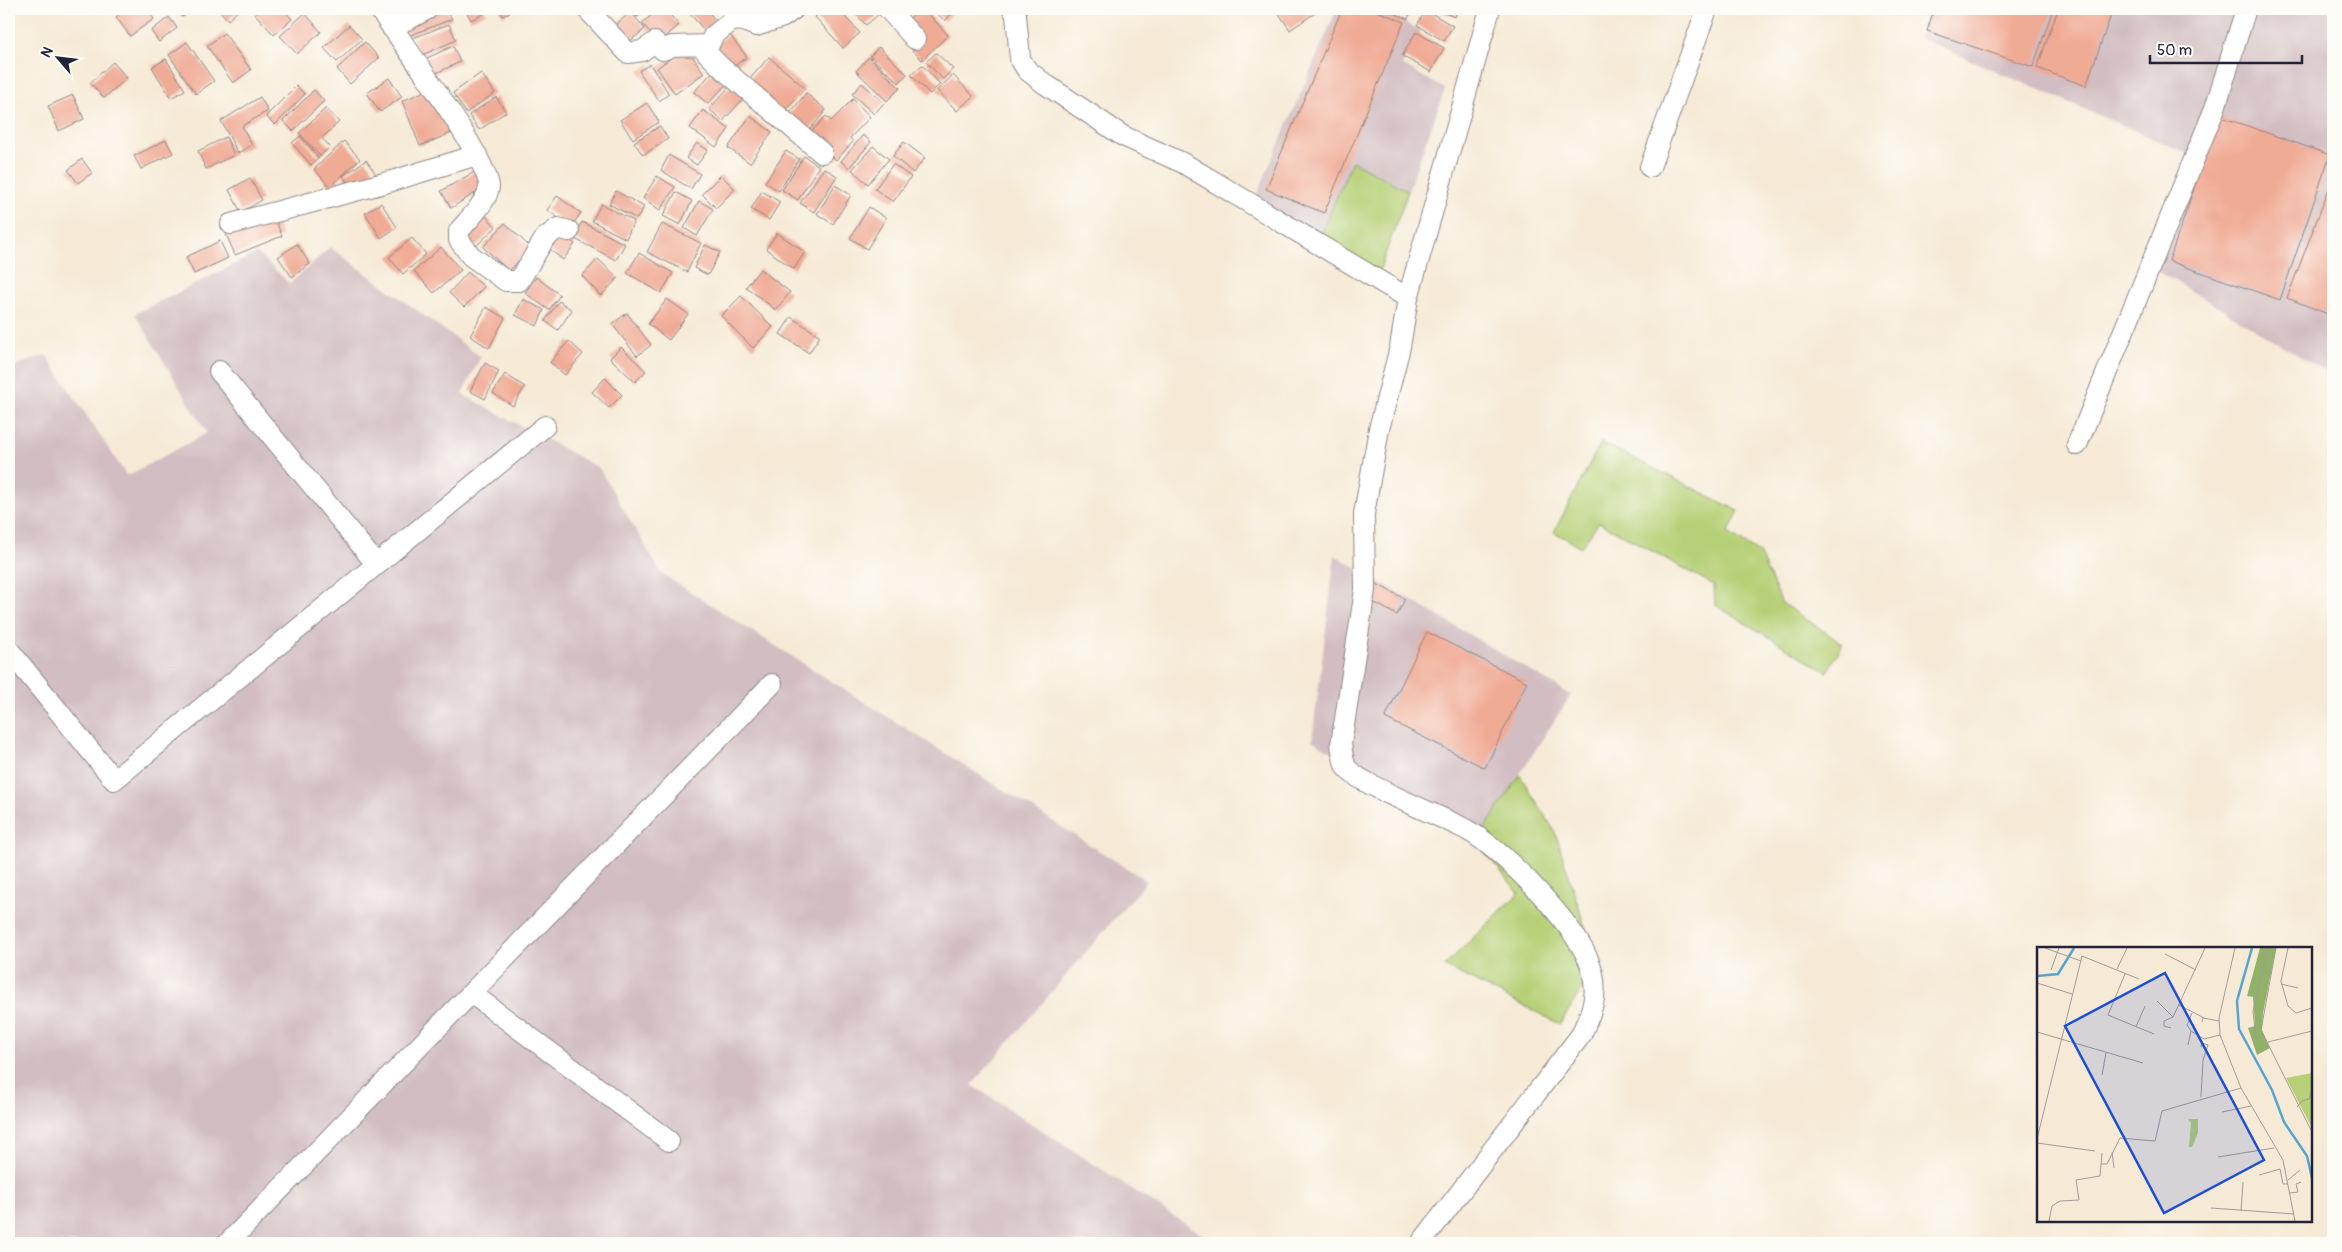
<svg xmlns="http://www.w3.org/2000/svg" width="2342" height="1252" font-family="Pangolin,sans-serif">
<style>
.industrial{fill:#d2bec2}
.green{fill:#b5d076;stroke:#6c7958}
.building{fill:#f0ab95}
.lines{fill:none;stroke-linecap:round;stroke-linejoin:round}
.minor-casing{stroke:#8c8688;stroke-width:22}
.minor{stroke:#fff;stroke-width:20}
.inset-river{fill:none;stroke:#56a5d0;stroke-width:2.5}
.inset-road{fill:none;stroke:#a19a98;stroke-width:1}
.view{fill:#1d4ed8;fill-opacity:0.15;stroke:#1d4ed8;stroke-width:2.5}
.inset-edge{fill:none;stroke:#22223b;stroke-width:2.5}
</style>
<rect width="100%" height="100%" fill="#fdfcf7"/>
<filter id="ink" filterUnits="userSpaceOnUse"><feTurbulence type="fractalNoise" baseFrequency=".02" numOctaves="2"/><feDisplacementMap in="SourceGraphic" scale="10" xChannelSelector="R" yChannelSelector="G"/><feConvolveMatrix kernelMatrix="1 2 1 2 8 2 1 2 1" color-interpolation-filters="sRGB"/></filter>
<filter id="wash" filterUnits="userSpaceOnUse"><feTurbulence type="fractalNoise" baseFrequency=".0096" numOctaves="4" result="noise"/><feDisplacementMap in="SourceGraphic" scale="20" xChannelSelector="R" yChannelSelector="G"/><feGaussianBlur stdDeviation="1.12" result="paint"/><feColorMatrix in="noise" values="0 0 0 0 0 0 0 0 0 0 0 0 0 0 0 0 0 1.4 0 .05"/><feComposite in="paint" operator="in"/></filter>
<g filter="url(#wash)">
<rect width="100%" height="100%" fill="#f6ead6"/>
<path class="industrial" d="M1337,9H1379L1420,30L1402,65L1445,89L1408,191L1352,161L1320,237L1255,199Z
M1930,9H2333V376L2151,267L2189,154L1919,38Z
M330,247L481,357L462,394L599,468L662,574L1147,881L972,1085L1215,1243H9V368L46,355L127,476L207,433L135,314L257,253L290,284Z
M1335,555L1571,695L1476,842L1312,740Z"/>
<path class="green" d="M1352,161L1408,191L1379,272L1320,237Z
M1601,442L1739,511L1728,533L1759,553L1782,603L1843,644L1827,672L1715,605L1714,585L1599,522L1581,547L1554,532Z
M1520,775L1555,832L1597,965L1560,1024L1444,966L1519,893L1476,842Z"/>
<g id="blocks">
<path class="building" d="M127,9H147L154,19L130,36L116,17Z
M176,9H194L182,17Z
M218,9H240L228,20Z
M261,9H283L292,19L274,35L255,14Z
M446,9L452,19L408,36L404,25Z
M465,9H484L486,13L471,20Z
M499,9H515L503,16Z
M631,9H649L637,17Z
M659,9H665L679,25L659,43L642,23Z
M696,9H706L717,22L706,32L690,14Z
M824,9H838L860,33L843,48L815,17Z
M851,9H885L866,25Z
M919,9H924L948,35L922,60L911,49L922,38L907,21Z
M932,9H956L945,21Z
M1276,9H1316L1318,11L1290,30Z
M1342,9H1372L1404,22L1324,213L1266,189Z
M1384,9H1412L1408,19Z
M1434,9H1458L1455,17Z
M1934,9H2053L2033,67L1927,31Z
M2058,9H2113L2086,86L2037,68Z
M1426,10L1453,26L1444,41L1417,25Z
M631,12L645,29L624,46L610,29Z
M305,13L321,32L297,54L280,36Z
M169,17L177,28L159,42L151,31Z
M449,24L456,40L420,56L413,38Z
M349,25L362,39L337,62L324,48Z
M1416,32L1444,48L1431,72L1402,56Z
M224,33L251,70L233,83L207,46Z
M729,34L747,57L730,69L713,47Z
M187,42L214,81L196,94L169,55Z
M365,42L379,58L350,84L337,69Z
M453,46L460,62L432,75L425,59Z
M686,47L704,73L675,94L657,68Z
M879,47L907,74L899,83L870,56Z
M936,53L953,69L943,79L926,62Z
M769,57L805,88L783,113L747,82Z
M869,57L900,88L887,101L856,71Z
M166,59L185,90L171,98L152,67Z
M113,62L127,78L104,98L90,83Z
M650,64L669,94L659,101L639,71Z
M922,65L940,84L930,94L911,75Z
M716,68L729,81L708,104L694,92Z
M481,73L495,93L466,113L453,93Z
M953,75L973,96L957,111L937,90Z
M389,78L402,97L380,112L367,93Z
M862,83L884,103L874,114L852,94Z
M731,85L745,97L723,121L709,109Z
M296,86L305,94L275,125L266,116Z
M432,88L451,133L420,146L402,101Z
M314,90L324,101L293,131L283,121Z
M806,93L826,110L807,133L787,117Z
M73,95L84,119L59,131L48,106Z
M260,97L268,111L242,126L252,145L238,153L221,121Z
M496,97L506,112L479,130L469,115Z
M853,99L870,117L850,138L853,142L836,160L809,134L826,116L831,121Z
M647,103L659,122L633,139L620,120Z
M326,108L339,122L322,138L330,147L320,156L299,133Z
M703,110L729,129L716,147L690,128Z
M750,116L772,132L750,163L728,148Z
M2219,116L2330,155L2280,300L2169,261Z
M660,126L668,139L643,155L634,142Z
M863,135L871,142L849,168L841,161Z
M300,136L319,158L311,165L292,143Z
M226,137L234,155L206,169L198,151Z
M166,140L173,153L141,169L134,156Z
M344,141L360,159L330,187L314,169Z
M904,142L925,158L913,173L893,156Z
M697,143L708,150L697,165L686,158Z
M873,146L889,159L868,184L852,170Z
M786,151L799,159L779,191L765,182Z
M669,155L700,174L691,189L661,170Z
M804,156L819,166L798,200L782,190Z
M82,159L92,173L78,183L68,170Z
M366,160L376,174L353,190L343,176Z
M893,164L911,177L893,202L875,189Z
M824,168L837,176L814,212L800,203Z
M476,171L485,187L451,208L441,191Z
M721,175L735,189L716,208L702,194Z
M657,176L675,187L660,210L643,198Z
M250,178L262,200L241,212L229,190Z
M2333,178V316L2287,298Z
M835,185L851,195L833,224L817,214Z
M616,191L644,207L637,219L609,204Z
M762,191L780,202L769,220L751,209Z
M676,192L692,201L680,225L663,216Z
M557,196L581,213L571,227L547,210Z
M699,201L713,209L697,236L684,228Z
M381,203L397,227L381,238L365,213Z
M601,204L634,221L626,239L592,221Z
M869,207L886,218L867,249L850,238Z
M273,214L282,236L235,255L226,234Z
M484,214L496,227L475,247L463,235Z
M582,222L625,244L616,260L573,238Z
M505,223L531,248L509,271L483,247Z
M662,224L701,243L687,272L647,252Z
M559,231L575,244L563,260L547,247Z
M777,233L805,252L794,269L766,249Z
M412,238L426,254L403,274L389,257Z
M220,241L228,258L194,274L186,257Z
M297,244L310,264L292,277L278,257Z
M705,245L720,252L708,275L694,268Z
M441,247L461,270L434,293L414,271Z
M639,253L673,273L661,293L627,273Z
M598,259L618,278L601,296L582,276Z
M760,269L790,292L776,310L746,287Z
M468,272L484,287L464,307L449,293Z
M536,277L560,295L549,310L525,293Z
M741,296L773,327L753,348L721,316Z
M523,299L544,310L537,326L515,315Z
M667,299L688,314L669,340L648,324Z
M559,301L572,310L558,330L545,321Z
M486,307L505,318L489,348L470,336Z
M627,313L651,345L637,356L612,324Z
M791,317L820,336L809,353L780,334Z
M569,341L583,354L565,375L550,362Z
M621,347L646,371L635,382L610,358Z
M485,363L499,371L485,399L470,391Z
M505,374L525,387L513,406L493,393Z
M605,378L622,395L609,408L592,392Z
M1373,582L1405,599L1397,615L1364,597Z
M1427,632L1527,682L1485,768L1385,718Z"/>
</g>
</g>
<g filter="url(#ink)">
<use href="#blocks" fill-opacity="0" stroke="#8c8688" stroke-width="1"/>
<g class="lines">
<defs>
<path id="minor" d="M379,9C398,36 490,162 489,187C488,201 467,221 459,231V240L471,256L506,281H519L545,238L558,228L569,231
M587,9L628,53L642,51L655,42L663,50L672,46L707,45
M794,9L783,17L756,26L744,21L733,20L713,36L706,52L723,69L822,153
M888,9L915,39
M1013,9L1016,15L1020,59L1027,70L1045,84L1123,136L1183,163L1408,298
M392,28L428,9
M1650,167L1707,9
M231,224L392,181L477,155
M219,371L377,565
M2077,445L2215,108L2246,9
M9,650L114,780L545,426
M471,993L669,1141
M228,1243L772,684
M1421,1243L1581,1035C1591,1012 1598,999 1593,974C1586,934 1503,849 1467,830C1444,817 1357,784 1346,767C1343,761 1342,750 1341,744L1365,590L1364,514L1379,429L1400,347L1408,298L1490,9"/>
</defs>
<use href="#minor" class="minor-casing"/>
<use href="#minor" class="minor"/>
</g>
</g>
<g transform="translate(2037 947)">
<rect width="275" height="275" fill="#f6ead6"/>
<path d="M275,126V181L249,131ZM151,172H161V186L155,200H152L154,176Z" fill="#b5d076"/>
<path d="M223,1H239L226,66L225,83L233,101L220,108L211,81L218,79L216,50L210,49Z" fill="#90b267"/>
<path class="inset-river" d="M215,1L200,54L202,82L235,143L247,175L270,209L275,231M0,29L21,27L37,1"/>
<path class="inset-road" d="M8,1L44,14M198,1L182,71L183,88L204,141L246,213L258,274M239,1L224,83L275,185M251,1L244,34L251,59L259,66L275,61M128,7L159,23M80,22L90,1M14,23L22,1M88,27L71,68L117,87M0,36L35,47M244,37L261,41M120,54L136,70M142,58L167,71M165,75L166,71L182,74M99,80L108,59M134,81L127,79V74L136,70L168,1M154,84L150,78L155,66M0,85L106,116M219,92L216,64L231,1M231,95L275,84M151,98L154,84L167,92L183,88M164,100L165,96L171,98L166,113L164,150M65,128L69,106M260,160L265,154L272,152L275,142M185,165L214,159M0,192L45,9L102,32M0,196L58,204M75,205L77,221M181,210L237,201M64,217H70L83,191L118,194L125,164L204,141M222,228L243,222L246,237H251M251,233L263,223M253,246L261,245L259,237L264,235M174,261L257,267M204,264L206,235M12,274L15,259L23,254L42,253L39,233L63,229L65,206"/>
<path class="view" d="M128,26L227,213L127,266L28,79Z"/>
<rect width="275" height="275" class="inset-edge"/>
</g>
<rect width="2342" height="1252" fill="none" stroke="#fdfcf7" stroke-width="30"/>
<g transform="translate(58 58) rotate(298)" stroke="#fdfcf7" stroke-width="4" paint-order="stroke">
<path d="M0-4L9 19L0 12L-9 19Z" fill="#22223b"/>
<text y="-8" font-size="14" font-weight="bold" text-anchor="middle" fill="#22223b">N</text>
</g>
<path d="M2150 55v8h152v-8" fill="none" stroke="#22223b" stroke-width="2.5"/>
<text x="2157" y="55" font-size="15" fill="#22223b" stroke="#fdfcf7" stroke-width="4" paint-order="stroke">50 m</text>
</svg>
